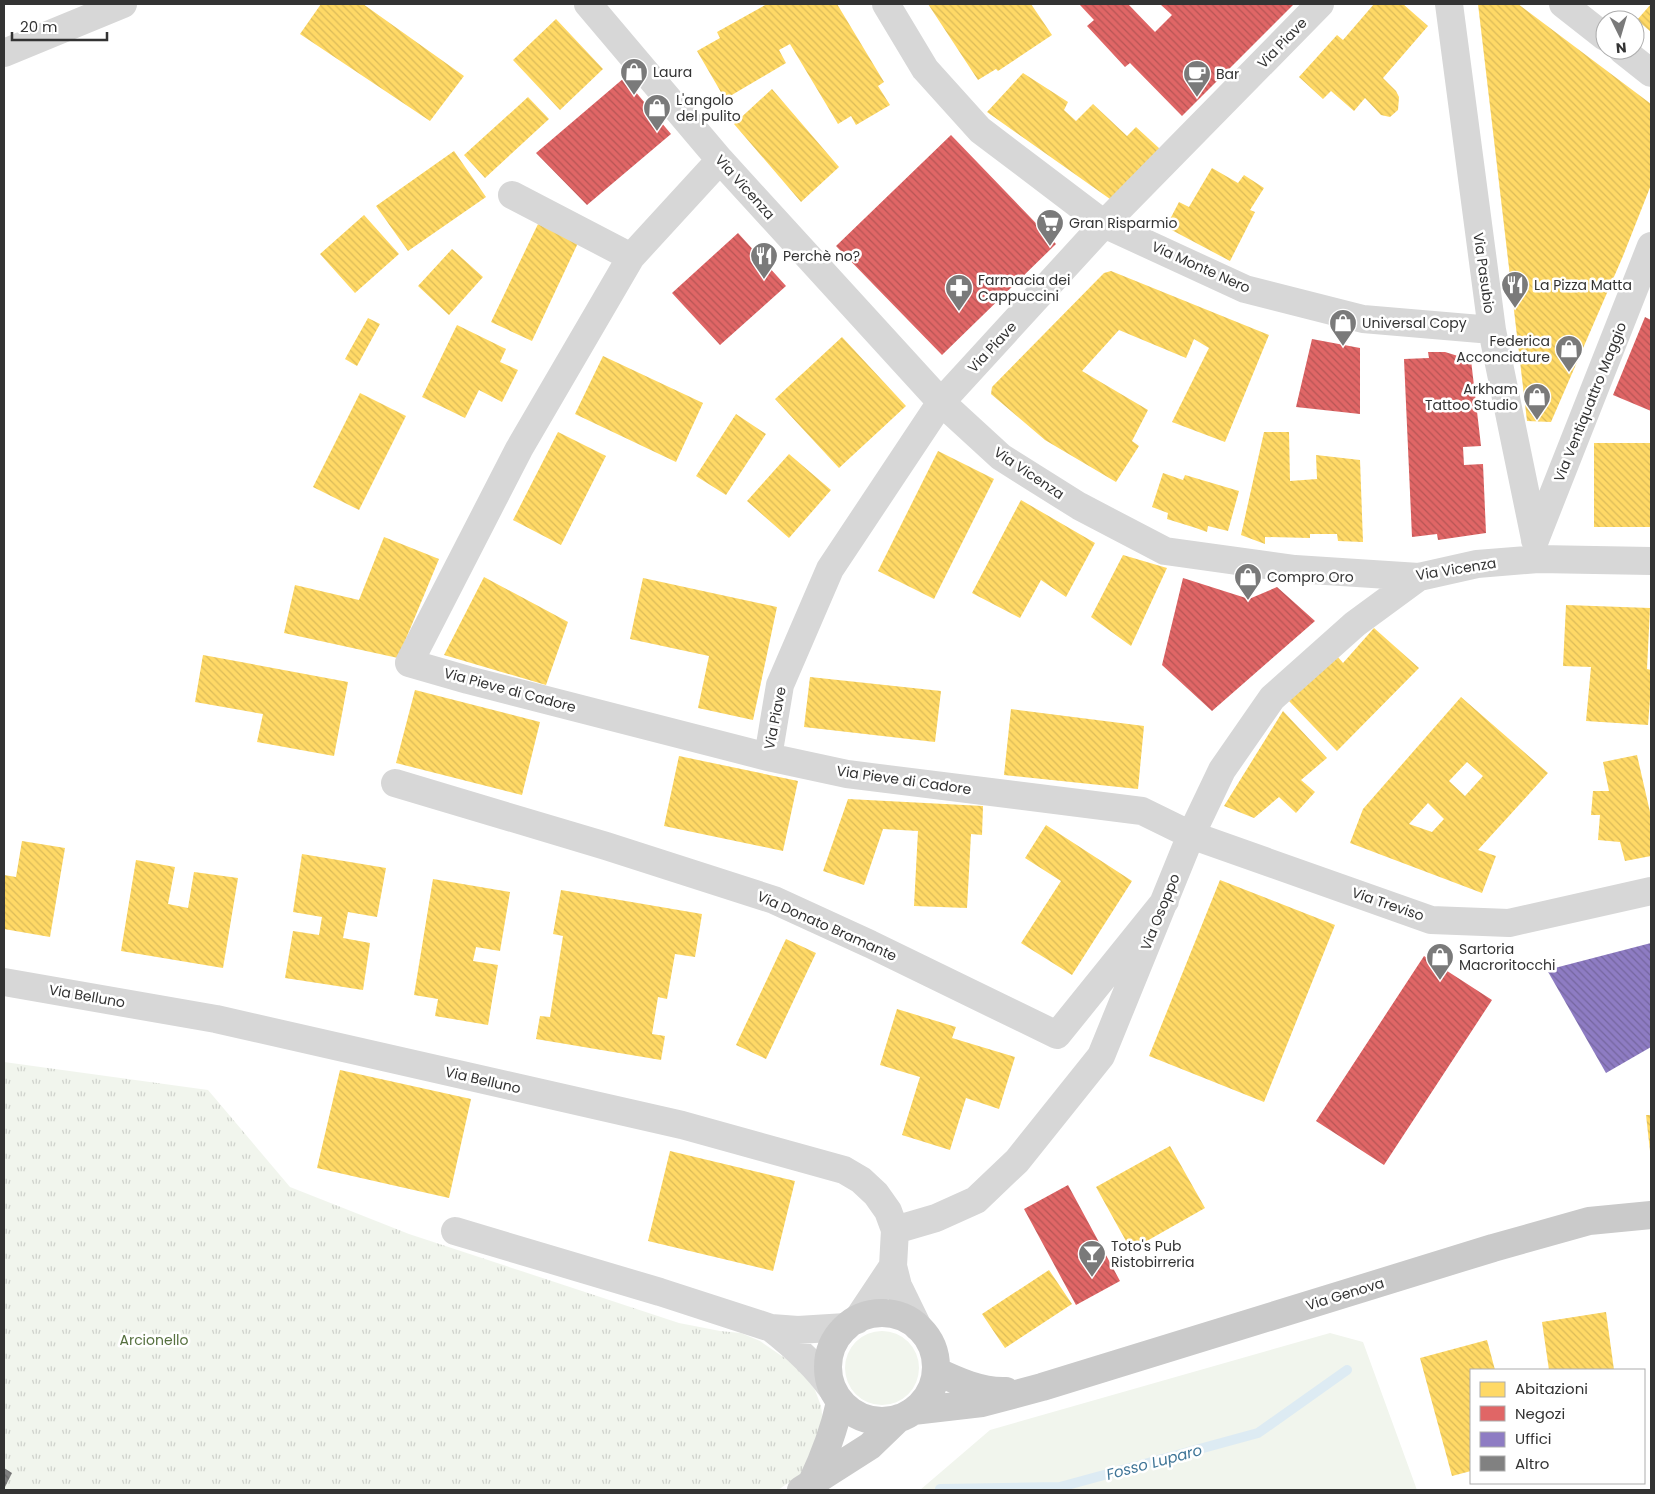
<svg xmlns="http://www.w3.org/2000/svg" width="1655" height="1494" font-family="Poppins,sans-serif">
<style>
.grass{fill:#f1f5ed}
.park{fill:url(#park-tufts)}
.homes{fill:url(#homes-back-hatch);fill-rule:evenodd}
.shops{fill:url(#shops-back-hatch)}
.offices{fill:url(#offices-back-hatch)}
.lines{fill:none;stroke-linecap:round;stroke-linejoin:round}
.stream{stroke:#ddebf3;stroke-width:10}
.building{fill:url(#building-back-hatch)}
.minor{stroke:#d7d7d7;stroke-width:28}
.major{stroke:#cacaca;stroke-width:28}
.labels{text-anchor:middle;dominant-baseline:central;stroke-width:5;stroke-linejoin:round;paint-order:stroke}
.street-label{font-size:14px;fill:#333;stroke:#fff}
.poi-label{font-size:14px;fill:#333;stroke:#fff;text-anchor:start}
.park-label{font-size:14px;fill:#56703f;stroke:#fff}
.water-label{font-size:15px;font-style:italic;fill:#3f7597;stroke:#fff}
</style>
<defs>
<pattern id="park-tufts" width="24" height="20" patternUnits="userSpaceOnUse" patternTransform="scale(1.25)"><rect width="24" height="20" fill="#f1f5ed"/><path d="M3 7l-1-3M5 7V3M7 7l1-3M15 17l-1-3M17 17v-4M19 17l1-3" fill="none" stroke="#cfd2cc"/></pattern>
<pattern id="homes-back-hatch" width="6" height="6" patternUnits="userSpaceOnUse" patternTransform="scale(1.25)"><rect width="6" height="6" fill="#ffd966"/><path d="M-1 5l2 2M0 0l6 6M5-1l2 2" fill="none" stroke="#dbbb59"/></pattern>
<pattern id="shops-back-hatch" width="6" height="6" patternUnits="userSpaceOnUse" patternTransform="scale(1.25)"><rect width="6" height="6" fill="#e06666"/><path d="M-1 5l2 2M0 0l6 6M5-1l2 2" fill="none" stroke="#b65555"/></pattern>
<pattern id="offices-back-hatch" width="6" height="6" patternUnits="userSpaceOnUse" patternTransform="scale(1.25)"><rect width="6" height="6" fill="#8e7cc3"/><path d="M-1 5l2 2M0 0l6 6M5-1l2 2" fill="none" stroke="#75669f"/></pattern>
<pattern id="building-back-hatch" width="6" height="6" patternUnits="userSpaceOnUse" patternTransform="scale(1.25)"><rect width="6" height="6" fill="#818181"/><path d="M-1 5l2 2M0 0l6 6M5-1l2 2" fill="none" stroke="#6a6a6a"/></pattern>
</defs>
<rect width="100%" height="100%" fill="#fff"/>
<path class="grass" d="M845 1368a37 37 0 1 1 74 0a37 37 0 1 1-74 0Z
M1330,1333L1363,1342L1417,1490H920L990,1430Z"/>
<path class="park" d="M4,1062L208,1090L290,1187L409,1234L679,1323L720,1331L741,1333L760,1341L792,1363L806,1377L815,1390L821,1406L823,1422L801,1474L778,1490H4Z"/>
<path class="homes" d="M321,4H363L464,76L430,121L300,34Z
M767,4H830L831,5L837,4L884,82L878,86L890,105L856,125L851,116L838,124L790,44L779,50L786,63L725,99L697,51L720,38L717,32Z
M928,4H1031L1052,35L998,71L996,69L978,80Z
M1374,4H1403L1428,26L1383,78L1396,91L1399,97L1398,110L1390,117L1381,115L1365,98L1354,111L1331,91L1323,99L1299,77L1337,35L1343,40Z
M1478,4H1518L1651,104V185L1623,256L1551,422L1527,421Z
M1651,4V32L1637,20Z
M556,19L603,69L560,110L513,60Z
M1023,73L1068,102L1064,110L1076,121L1093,104L1127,136L1136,127L1160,149L1110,199L987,112Z
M772,89L839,167L801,202L734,124Z
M528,97L549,119L485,178L464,155Z
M454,151L486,197L408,251L376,206Z
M1212,168L1238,183L1244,175L1264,188L1250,210L1255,212L1230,261L1166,227L1179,202L1189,207Z
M364,215L399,254L355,293L320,254Z
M538,224L578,243L532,341L491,322Z
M452,249L483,277L449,315L418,286Z
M1111,271L1269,335L1225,442L1172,422L1209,348L1194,339L1186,358L1119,330L1082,371L1148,410L1132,441L1139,446L1116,482L1045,440L991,394L992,387L1104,273Z
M368,318L380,324L357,366L345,359Z
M457,325L506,349L500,362L518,370L502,402L479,390L465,418L422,397Z
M842,337L906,406L839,468L775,399Z
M603,356L703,403L676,462L575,414Z
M360,393L406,416L359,510L313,487Z
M736,414L766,434L726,495L696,476Z
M558,432L606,456L561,545L513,520Z
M1264,432H1289L1290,481L1317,479L1316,455L1360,460L1363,542L1338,541L1337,534H1310V538L1265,537V544L1241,535Z
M1594,443H1651V527H1594Z
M938,451L994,479L934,599L878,571Z
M789,454L831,490L789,538L747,501Z
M1163,473L1183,480L1185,475L1239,491L1228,531L1208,526L1207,532L1196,528L1167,519L1168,513L1152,507Z
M1021,500L1095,543L1066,597L1041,580L1020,618L972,593Z
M384,537L439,559L398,658L284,633L295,585L359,600Z
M1123,555L1167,568L1131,646L1091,617Z
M484,577L568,622L546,685L444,655Z
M643,578L777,607L753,720L698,708L709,656L630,639Z
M1566,605L1650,608L1647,669L1651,670V686L1648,725L1586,721L1591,667L1563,666Z
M1374,628L1419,668L1337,751L1289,701L1337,656L1343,663Z
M203,655L348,682L334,756L257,742L263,714L195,702Z
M810,677L941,691L935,742L804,727Z
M415,690L540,722L522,795L396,763Z
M1461,697L1548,773L1478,850L1496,856L1482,893L1350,843L1363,809ZM1467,762L1483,776L1465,796L1449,781ZM1428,803L1444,819L1432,832L1409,824Z
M1011,709L1144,726L1138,789L1004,775Z
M1283,711L1327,758L1301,780L1315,792L1296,813L1279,797L1254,818L1224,806Z
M1637,755L1650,812H1651V856L1625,861L1620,842L1598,840L1600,815H1591L1593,791H1609L1603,762Z
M679,756L798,781L783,851L664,826Z
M848,799L983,806L982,835L971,834L967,908L914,906L918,831L883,829L864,885L823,871Z
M1046,825L1132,881L1072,975L1021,943L1061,881L1025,858Z
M22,841L65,848L50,937L4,929V875L16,877Z
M302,854L386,868L377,917L348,912L343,938L370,943L363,990L285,978L293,931L319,935L322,917L293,912Z
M136,860L175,867L168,904L188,908L194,872L238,878L223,968L121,951Z
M433,879L510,892L500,951L476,947L473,961L498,965L488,1025L435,1016L438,999L414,995Z
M1220,880L1335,925L1264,1102L1149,1056Z
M561,890L702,914L695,957L675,954L667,999L658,997L652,1034L665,1036L661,1060L536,1039L540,1016L550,1017L563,936L553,934Z
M786,939L816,953L766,1059L736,1045Z
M897,1009L956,1027L952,1038L1015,1057L999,1109L966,1098L950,1150L902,1135L920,1077L880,1065Z
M340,1070L471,1099L449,1198L317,1168Z
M1646,1115H1651V1151H1650Z
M1170,1146L1205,1208L1131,1250L1096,1187Z
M670,1151L795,1181L773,1271L648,1241Z
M1049,1270L1072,1304L1005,1348L982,1314Z
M1606,1312L1614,1370H1549L1542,1322Z
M1487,1340L1495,1370H1471V1471L1452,1476L1420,1358Z"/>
<path class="shops" d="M1079,4H1128L1155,32L1172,15L1160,4H1294L1182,116L1130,63L1125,67L1087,26L1094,20Z
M624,78L671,134L587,205L536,153Z
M951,135L1056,244L942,355L836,246Z
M738,233L786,286L720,345L672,293Z
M1645,317L1651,320V411L1613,395Z
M1312,339L1360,348V414L1296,407Z
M1428,352H1445L1471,360L1481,446L1463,447L1464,465L1483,464L1486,533L1438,540L1437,534L1412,537L1404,359L1429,358Z
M1183,578L1249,599L1277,587L1315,621L1212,711L1162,665Z
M1424,956L1492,1000L1384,1165L1316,1121Z
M1068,1185L1120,1281L1076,1305L1024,1209Z"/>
<path class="offices" d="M1651,943V1047L1606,1073L1547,970Z"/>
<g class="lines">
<path class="stream" d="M940,1489L1060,1487L1258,1433L1347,1370"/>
</g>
<path class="building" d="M4,1468L12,1473L4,1489Z"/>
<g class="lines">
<path class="minor" d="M588,4L720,160L941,402L1001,457L1079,506L1165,551L1295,569L1419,577L1477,564L1538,559L1651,561
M886,4L925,69L980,130L1104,224L1245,289L1363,319L1492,330
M1449,4L1492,330L1535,539
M1563,4L1605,37
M1622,50L1651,73
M4,53L123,4
M720,160L631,257L519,449L409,663L468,680L768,757L847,774L1142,811L1191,835L1431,920L1509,923L1651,891
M512,195L631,257
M1535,540L1651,246
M768,757L780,685L830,569L941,402L1104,224L1320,4
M395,783L606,846L774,900L870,944L1057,1035L1165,901
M4,982L216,1019L682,1125L844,1170L861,1180L876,1194L888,1211L895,1230L893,1266L898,1286L918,1327
M895,1230L936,1218L976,1200L1017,1161L1101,1056L1191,835L1222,770L1272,698L1355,624L1419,577
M455,1231L660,1292L771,1328L798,1330L846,1327
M857,1320L893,1266
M771,1328C794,1346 815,1365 832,1389"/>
<path class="major" d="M828 1367a54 54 0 1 1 108 0a54 54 0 1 1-108 0Z
M936,1371C957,1381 981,1392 1006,1391
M913,1411L982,1403L1042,1387L1493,1248L1589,1221L1651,1215
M811,1484C824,1457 834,1431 840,1402
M801,1490L870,1446L899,1418"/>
</g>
<defs>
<symbol id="shop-pin" viewBox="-11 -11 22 30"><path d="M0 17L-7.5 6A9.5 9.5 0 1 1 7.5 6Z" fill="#7a7a7a" stroke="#fff"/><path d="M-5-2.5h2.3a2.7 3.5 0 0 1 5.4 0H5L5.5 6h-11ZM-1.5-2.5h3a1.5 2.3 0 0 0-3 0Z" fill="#fff"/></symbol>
<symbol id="cafe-pin" viewBox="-11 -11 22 30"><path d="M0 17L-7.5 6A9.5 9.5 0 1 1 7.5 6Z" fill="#7a7a7a" stroke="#fff"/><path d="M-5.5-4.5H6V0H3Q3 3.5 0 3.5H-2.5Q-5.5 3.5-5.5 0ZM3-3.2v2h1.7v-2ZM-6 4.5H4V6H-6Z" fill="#fff"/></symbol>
<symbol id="supermarket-pin" viewBox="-11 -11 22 30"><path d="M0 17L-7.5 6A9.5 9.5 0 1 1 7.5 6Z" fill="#7a7a7a" stroke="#fff"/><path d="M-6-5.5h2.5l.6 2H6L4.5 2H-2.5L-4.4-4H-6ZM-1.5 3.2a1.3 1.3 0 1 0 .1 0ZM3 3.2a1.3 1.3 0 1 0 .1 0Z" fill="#fff"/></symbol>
<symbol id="restaurant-pin" viewBox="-11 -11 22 30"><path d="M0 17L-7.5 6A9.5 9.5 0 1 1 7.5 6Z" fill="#7a7a7a" stroke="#fff"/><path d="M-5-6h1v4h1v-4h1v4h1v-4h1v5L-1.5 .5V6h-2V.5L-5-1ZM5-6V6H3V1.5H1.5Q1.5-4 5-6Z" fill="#fff"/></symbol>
<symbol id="pharmacy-pin" viewBox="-11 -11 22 30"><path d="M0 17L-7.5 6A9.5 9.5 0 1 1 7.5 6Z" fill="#7a7a7a" stroke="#fff"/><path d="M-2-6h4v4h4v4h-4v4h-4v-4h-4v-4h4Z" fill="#fff"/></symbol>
<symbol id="bar-pin" viewBox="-11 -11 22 30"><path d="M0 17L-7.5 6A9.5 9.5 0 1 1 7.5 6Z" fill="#7a7a7a" stroke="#fff"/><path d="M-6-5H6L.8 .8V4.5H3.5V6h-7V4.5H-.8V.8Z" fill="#fff"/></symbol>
</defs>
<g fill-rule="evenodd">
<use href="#shop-pin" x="618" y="56" width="32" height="43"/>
<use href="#cafe-pin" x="1181" y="58" width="32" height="43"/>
<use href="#shop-pin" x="641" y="92" width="32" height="43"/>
<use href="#supermarket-pin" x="1034" y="207" width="32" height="43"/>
<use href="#restaurant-pin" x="748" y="240" width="32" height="43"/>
<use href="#restaurant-pin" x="1499" y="269" width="32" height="43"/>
<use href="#pharmacy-pin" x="943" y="272" width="32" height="43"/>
<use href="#shop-pin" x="1327" y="307" width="32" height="43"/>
<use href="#shop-pin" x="1553" y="333" width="32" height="43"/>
<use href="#shop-pin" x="1521" y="381" width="32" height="43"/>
<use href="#shop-pin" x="1232" y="561" width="32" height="43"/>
<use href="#shop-pin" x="1424" y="941" width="32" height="43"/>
<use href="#bar-pin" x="1076" y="1238" width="32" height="43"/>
</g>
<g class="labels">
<g class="street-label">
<text transform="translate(1282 43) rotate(-46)">Via Piave</text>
<text transform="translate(745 187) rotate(48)">Via Vicenza</text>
<text transform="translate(1201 267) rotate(24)">Via Monte Nero</text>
<text transform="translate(1484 273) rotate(82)">Via Pasubio</text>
<text transform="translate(992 347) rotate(-47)">Via Piave</text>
<text transform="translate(1590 402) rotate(-68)">Via Ventiquattro Maggio</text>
<text transform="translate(1029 473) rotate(34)">Via Vicenza</text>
<text transform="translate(1456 569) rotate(-9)">Via Vicenza</text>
<text transform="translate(510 690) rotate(15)">Via Pieve di Cadore</text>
<text transform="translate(775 718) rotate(-79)">Via Piave</text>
<text transform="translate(904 780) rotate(8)">Via Pieve di Cadore</text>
<text transform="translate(1388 904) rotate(19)">Via Treviso</text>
<text transform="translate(1160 912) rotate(-68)">Via Osoppo</text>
<text transform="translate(827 926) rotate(24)">Via Donato Bramante</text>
<text transform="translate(87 996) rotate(10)">Via Belluno</text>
<text transform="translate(483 1080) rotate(13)">Via Belluno</text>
<text transform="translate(1345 1294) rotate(-17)">Via Genova</text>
</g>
<g class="poi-label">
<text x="653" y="72">Laura</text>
<text x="1216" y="74">Bar</text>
<text x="676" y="100">L'angolo<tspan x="676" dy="16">del pulito</tspan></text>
<text x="1069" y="223">Gran Risparmio</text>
<text x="783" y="256">Perchè no?</text>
<text x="978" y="280">Farmacia dei<tspan x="978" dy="16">Cappuccini</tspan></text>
<text x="1534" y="285">La Pizza Matta</text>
<text x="1362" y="323">Universal Copy</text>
<text x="1550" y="341" text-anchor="end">Federica<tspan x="1550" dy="16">Acconciature</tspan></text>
<text x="1518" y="389" text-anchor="end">Arkham<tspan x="1518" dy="16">Tattoo Studio</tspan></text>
<text x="1267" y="577">Compro Oro</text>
<text x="1459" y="949">Sartoria<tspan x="1459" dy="16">Macroritocchi</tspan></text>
<text x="1111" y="1246">Toto's Pub<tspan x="1111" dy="16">Ristobirreria</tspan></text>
</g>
<g class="park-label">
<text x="154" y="1340">Arcionello</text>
</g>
<g class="water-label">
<text transform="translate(1154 1462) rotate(-15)">Fosso Luparo</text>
</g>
</g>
<rect width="1655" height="1494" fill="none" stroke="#333333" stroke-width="10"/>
<rect x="1470" y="1369" width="175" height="115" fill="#ffffff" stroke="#adadad"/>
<rect x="1480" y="1382" width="25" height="15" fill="#ffd966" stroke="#adadad"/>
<text x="1515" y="1394" font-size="15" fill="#333333">Abitazioni</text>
<rect x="1480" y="1406" width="25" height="15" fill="#e06666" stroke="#adadad"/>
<text x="1515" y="1419" font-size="15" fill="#333333">Negozi</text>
<rect x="1480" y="1432" width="25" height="15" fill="#8e7cc3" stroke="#adadad"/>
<text x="1515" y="1444" font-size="15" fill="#333333">Uffici</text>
<rect x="1480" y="1456" width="25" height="15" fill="#818181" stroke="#adadad"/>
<text x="1515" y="1469" font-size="15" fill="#333333">Altro</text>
<g transform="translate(1620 35) rotate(175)"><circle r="24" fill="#ffffff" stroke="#adadad"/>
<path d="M0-4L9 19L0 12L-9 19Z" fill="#7a7a7a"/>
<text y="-8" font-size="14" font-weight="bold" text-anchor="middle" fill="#333333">N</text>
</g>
<path d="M12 32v8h95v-8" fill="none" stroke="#333333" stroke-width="2.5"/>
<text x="20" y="32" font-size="15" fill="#333333" stroke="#ffffff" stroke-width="4" paint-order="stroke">20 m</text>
</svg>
